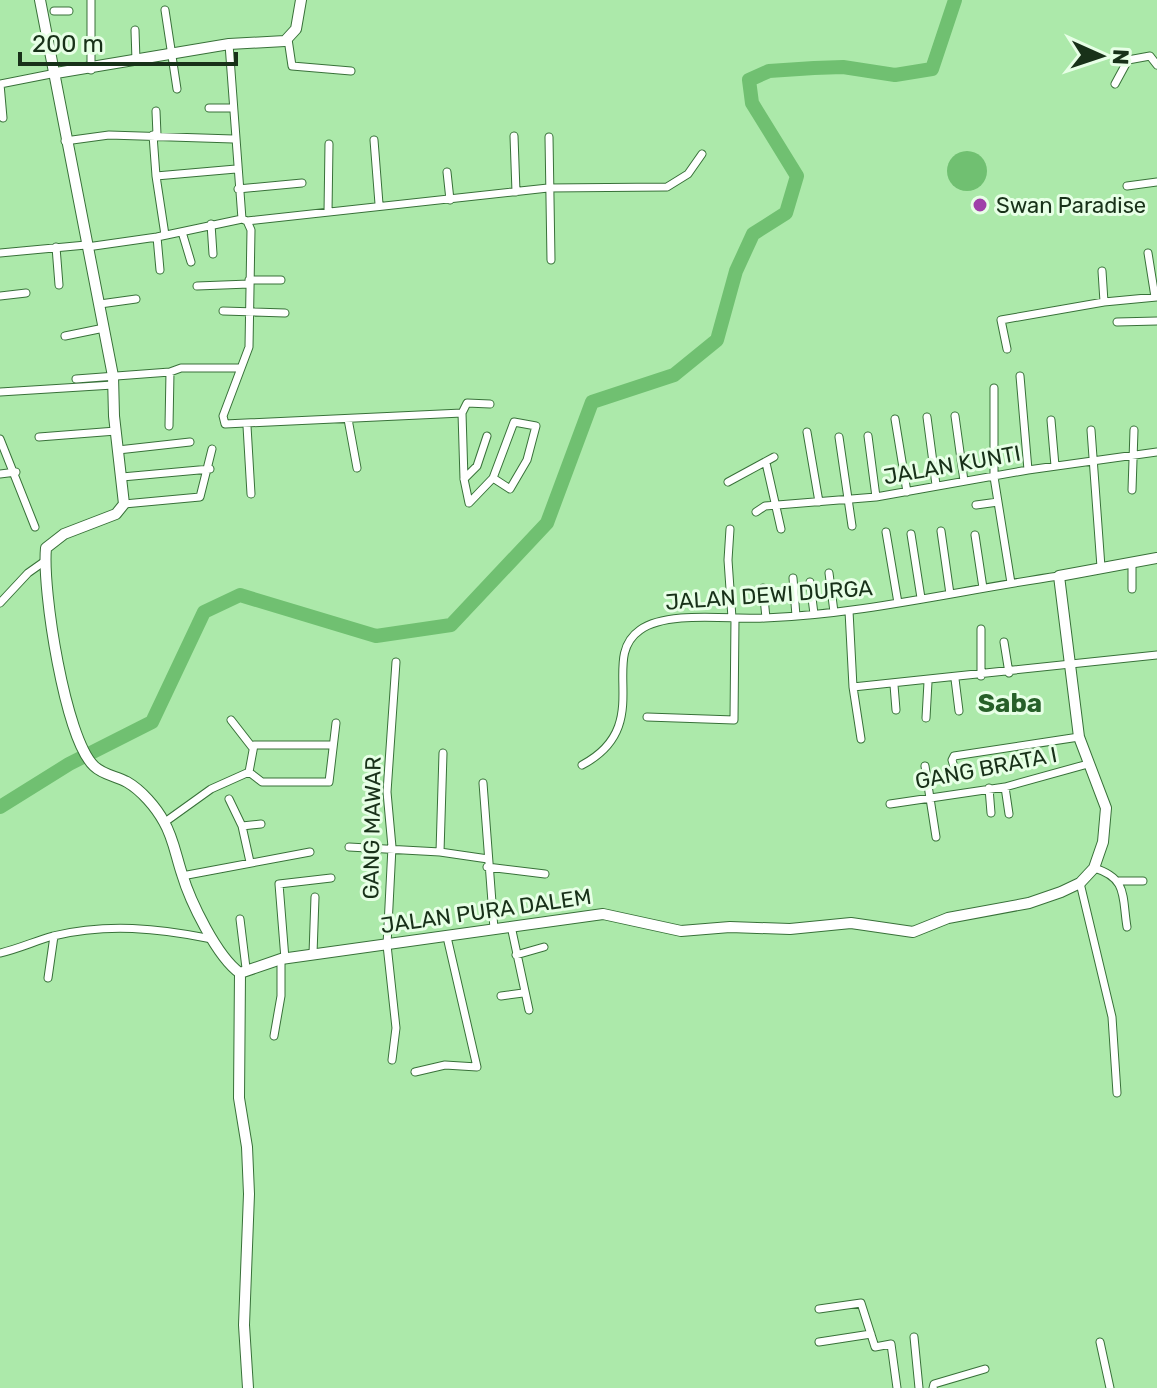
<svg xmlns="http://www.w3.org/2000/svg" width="1157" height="1388" font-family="Rubik,sans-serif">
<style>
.water{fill:#70c071}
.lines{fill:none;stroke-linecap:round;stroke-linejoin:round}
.river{stroke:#70c071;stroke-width:14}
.street-casing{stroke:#387139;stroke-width:9}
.secondary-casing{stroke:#387139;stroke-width:12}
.street{stroke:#fff;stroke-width:7}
.secondary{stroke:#fff;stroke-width:10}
.poi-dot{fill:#9f40a9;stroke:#e7ffe6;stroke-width:3}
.labels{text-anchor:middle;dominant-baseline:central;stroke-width:6;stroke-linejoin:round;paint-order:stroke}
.poi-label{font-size:22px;fill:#183119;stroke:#e7ffe6;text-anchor:start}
.street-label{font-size:22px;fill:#183119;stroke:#e7ffe6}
.quarter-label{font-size:26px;font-weight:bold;fill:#276029;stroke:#e7ffe6}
</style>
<rect width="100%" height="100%" fill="#ace9aa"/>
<path class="water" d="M947 171a20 20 0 1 1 40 0a20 20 0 1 1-40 0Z"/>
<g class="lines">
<path class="river" d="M0,807L69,764L152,722L204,612L240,595L376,636L451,625L547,523L592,402L674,375L717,340L736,271L753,234L786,213L797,176L752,103L749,80L769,71L814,68L843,67L895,75L932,69L955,0"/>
<defs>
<path id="street" d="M165,10L177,89
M54,11H69
M135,30L136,61
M288,39L292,66L351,71
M229,44L242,219
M91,70V0
M0,84L56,73
M0,84L3,118
M1115,84L1128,60L1150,56L1157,65
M209,108H231
M156,111L157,135
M153,135L156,176
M514,136L516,192
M549,137L551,260
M374,140L379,204
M65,141L109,135L233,139
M447,172L450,200
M1127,186L1157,182
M238,189L302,183
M328,212L329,144
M242,219L247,221L251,230L249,347L223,416L225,424L462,413L467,403L490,404
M247,221L548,188L667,187L688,174L702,154
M211,224L213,254
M182,232L191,262
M165,235L156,176L236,169
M157,237L160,270
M56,247L59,285
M87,247L157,237L242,219
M0,253L86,245
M1148,253L1155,297
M1102,271L1104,302
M249,280H281
M197,286L249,284
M0,296L26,293
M100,304L136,299
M223,311L285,313
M1117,322L1157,321
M65,336L104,328
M1007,349L1001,320L1104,302L1157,297
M1020,376L1028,470
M76,379L170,372L181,368H238
M994,388V477L1011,583
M0,392L113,385
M462,413L464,479L469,503L493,478L514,422L536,426L527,460L510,489L493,478
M955,416L964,481
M927,417L936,485
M348,419L357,468
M895,419L907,492
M1051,420L1055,466
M169,426L170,372
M247,426L251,494
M1091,430L1101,567
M807,432L819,502
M868,436L876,497
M39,437L116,431
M839,437L852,526
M0,439L35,527
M118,450L190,442
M766,463L781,529
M0,474L16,472
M122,477L210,469
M464,479L477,466L487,436
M728,482L774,457
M1132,490L1134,430
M124,504L200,497L212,449
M976,505L998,502
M756,512L765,506L876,497L1028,470L1157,452
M730,529L728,560L732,618
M941,531L950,594
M886,532L898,603
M911,534L921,598
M975,535L983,588
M1132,562V589
M829,573L834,612
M793,578L796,616
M810,582L814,614
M763,588L766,618
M0,603L28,573L45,561
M849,611L853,687L861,739
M981,629V676
M1004,642L1009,673
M955,679L959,711
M894,685L896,710
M853,687L1157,655
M647,717L734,720L735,618
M926,718L928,682
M231,720L252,747
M443,753L440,852L488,859
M582,765C656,726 598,659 640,630C668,610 731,620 765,618C864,614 961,590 1059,576
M925,766L936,837
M249,772L262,782H329L336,723
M249,772L254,745H332
M956,774L952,760L954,756L1079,737
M483,783L494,929
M1005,787L1009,814
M989,788L991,813
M229,799L242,826L250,862
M890,804L1005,787L1088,764
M165,822L211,789L249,772
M242,826L261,824
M349,847L440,852
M487,867L545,874
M1094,868C1128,878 1122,897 1127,927
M182,876L310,852
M1119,881H1143
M1080,883L1112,1017L1117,1093
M240,919L246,968
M511,926L529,1010
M0,953C18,949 35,941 53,936C107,923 158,928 212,939
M313,954L315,897
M516,955L544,947
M285,959L279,884L331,878
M48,978L54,936
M501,996L523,993
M274,1036L281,996V959
M392,1060L396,1028L387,945L392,847L387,792L396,662
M415,1072L445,1065L477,1067L447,937
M819,1309L861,1303L875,1347L891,1344L897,1388
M914,1337L919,1388
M819,1342L871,1334
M1100,1342L1110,1388
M933,1388L934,1384L985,1369"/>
<path id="secondary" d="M40,0L113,376L114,416L124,504L116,514L64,534L46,548C42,590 65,738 94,766C103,775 116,776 127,782C141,790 156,807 164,822C173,837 176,856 182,874C190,901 217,957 240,973
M56,73L229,44L285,41L296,29L301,0
M240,973L281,959L603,914L681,931L730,927L790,929L851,923L913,932L948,918L1029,903L1061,892L1080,883L1094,868L1103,842L1106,808L1079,737L1059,576L1157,558
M240,973L239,1098L247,1147L249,1194L244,1325L248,1388"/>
</defs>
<use href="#street" class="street-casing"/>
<use href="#secondary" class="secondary-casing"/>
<use href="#street" class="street"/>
<use href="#secondary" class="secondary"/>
</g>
<circle class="poi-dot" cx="980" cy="205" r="8"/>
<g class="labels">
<g class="poi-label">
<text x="996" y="205">Swan Paradise</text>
</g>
<g class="street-label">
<text transform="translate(952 465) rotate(-10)">JALAN KUNTI</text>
<text transform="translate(769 595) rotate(-4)">JALAN DEWI DURGA</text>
<text transform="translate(986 768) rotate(-11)">GANG BRATA I</text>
<text transform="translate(372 828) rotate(-89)">GANG MAWAR</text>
<text transform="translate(486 911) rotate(-8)">JALAN PURA DALEM</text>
</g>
<g class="quarter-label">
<text x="1010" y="703">Saba</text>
</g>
</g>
<g transform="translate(1101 56) rotate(93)" stroke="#e7ffe6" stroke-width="6" paint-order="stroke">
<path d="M0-6L14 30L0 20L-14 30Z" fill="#183119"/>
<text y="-12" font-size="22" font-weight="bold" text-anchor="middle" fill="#183119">N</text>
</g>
<path d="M20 52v12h216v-12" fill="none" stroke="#183119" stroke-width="4"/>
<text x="32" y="52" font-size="24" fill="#183119" stroke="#e7ffe6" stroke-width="6" paint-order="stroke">200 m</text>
</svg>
